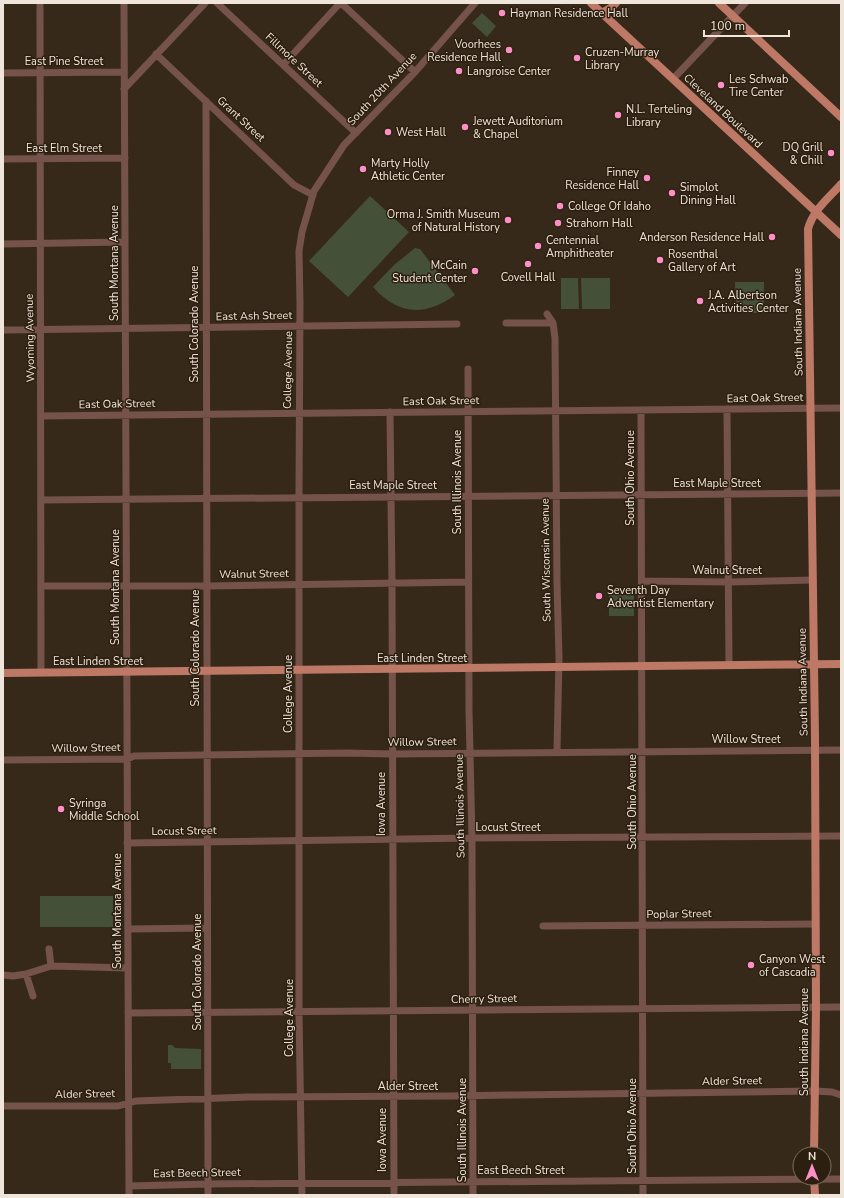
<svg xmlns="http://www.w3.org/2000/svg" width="844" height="1198" font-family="'Nunito Sans',sans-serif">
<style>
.green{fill:#455039}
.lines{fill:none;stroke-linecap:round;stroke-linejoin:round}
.minor{stroke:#75534a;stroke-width:7}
.major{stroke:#bd7866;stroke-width:8}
.poi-dot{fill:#fb8fc6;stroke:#2d1f0f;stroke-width:1.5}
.labels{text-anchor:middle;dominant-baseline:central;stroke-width:3;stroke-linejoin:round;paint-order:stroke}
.poi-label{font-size:11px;fill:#efe5db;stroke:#2d1f0f;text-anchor:start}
.street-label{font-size:11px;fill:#efe5db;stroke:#2d1f0f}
</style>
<rect width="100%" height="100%" fill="#372919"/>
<path class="green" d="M482,13L496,26L487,37L472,23Z
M370,196L409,232L348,297L309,261Z
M415,248L420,249L455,295C425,317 398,315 373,287L394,265Z
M561,278H578L579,309H561Z
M581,278H610V309H582Z
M735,282H764V313H736Z
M609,595H634V616H609Z
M40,896H113V927H40Z
M168,1045H172L175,1048L201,1049V1069H171V1063H168Z"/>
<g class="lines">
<path class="minor" d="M40,3L41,672
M124,3L129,1195
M217,3L356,133
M341,3L415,72
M156,54L294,185L313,195
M283,65L340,3
M3,73L124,72
M673,79L745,3
M124,89L205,3
M206,101L208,1195
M3,159L125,158
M3,244L125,242
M547,314L553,323L555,338L557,582L559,658L557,751
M506,323H553
M3,330L457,324
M468,369L469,711L472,838L473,1195
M727,409L729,665
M641,410L643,1195
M390,412L392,582L394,1195
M41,416L841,408
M41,500L841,493
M642,581L729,582L813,580
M41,586H206L468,582
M3,760L127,759L134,756L346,753L392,754L841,750
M127,843L472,838L841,836
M543,926L815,924
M128,929L207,928
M49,949L51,966
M26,974L33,996
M3,975L13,976L26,974L51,966L128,968
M128,1013L841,1007
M3,1106H118L136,1101L249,1097L451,1096L514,1095L815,1091L832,1092L841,1095
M129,1186L207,1184L841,1179
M302,1195L299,1011V497L300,303L299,251L302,232L314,191L344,145L415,72L475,3"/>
<path class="major" d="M591,3L841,235
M719,3L841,117
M602,13L612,7L616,3
M3,673L841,664
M814,1154L816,1008L815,737L808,229C813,210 829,198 841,184
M814,1178L815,1195"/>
</g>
<g class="poi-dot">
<circle cx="502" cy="13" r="4"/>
<circle cx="509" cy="50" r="4"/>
<circle cx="577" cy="58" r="4"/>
<circle cx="459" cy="71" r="4"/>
<circle cx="721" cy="85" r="4"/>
<circle cx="618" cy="115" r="4"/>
<circle cx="465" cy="127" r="4"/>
<circle cx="388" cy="132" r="4"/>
<circle cx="831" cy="153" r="4"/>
<circle cx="363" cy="169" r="4"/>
<circle cx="647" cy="178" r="4"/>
<circle cx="672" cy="193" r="4"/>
<circle cx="560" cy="206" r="4"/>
<circle cx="508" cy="220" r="4"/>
<circle cx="558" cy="223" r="4"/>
<circle cx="772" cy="237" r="4"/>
<circle cx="538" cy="246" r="4"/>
<circle cx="660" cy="260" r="4"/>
<circle cx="528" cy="264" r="4"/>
<circle cx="475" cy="271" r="4"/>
<circle cx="700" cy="301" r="4"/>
<circle cx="599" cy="596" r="4"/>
<circle cx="61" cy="809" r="4"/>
<circle cx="751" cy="965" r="4"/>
</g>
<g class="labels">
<g class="poi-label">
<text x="510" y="13">Hayman Residence Hall</text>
<text x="501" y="44" text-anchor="end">Voorhees<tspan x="501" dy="13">Residence Hall</tspan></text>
<text x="585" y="52">Cruzen-Murray<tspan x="585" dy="13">Library</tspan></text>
<text x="467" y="71">Langroise Center</text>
<text x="729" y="79">Les Schwab<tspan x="729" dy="13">Tire Center</tspan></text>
<text x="626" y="109">N.L. Terteling<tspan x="626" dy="13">Library</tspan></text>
<text x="473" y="121">Jewett Auditorium<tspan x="473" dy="13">&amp; Chapel</tspan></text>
<text x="396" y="132">West Hall</text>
<text x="823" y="147" text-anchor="end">DQ Grill<tspan x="823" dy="13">&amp; Chill</tspan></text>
<text x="371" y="163">Marty Holly<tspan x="371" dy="13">Athletic Center</tspan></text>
<text x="639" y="172" text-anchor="end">Finney<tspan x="639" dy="13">Residence Hall</tspan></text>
<text x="680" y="187">Simplot<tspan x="680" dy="13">Dining Hall</tspan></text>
<text x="568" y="206">College Of Idaho</text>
<text x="500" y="214" text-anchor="end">Orma J. Smith Museum<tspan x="500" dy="13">of Natural History</tspan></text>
<text x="566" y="223">Strahorn Hall</text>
<text x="764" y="237" text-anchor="end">Anderson Residence Hall</text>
<text x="546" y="240">Centennial<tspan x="546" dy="13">Amphitheater</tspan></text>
<text x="668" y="254">Rosenthal<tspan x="668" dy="13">Gallery of Art</tspan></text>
<text x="467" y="265" text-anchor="end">McCain<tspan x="467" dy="13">Student Center</tspan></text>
<text x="528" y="277" text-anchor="middle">Covell Hall</text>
<text x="708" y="295">J.A. Albertson<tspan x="708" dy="13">Activities Center</tspan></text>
<text x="607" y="590">Seventh Day<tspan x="607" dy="13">Adventist Elementary</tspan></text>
<text x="69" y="803">Syringa<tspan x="69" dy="13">Middle School</tspan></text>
<text x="759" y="959">Canyon West<tspan x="759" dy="13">of Cascadia</tspan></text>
</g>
<g class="street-label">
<text transform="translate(294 60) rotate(43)">Fillmore Street</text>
<text x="64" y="61">East Pine Street</text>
<text transform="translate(382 89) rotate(-47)">South 20th Avenue</text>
<text transform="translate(723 111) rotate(43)">Cleveland Boulevard</text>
<text transform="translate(241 119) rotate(43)">Grant Street</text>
<text x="64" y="148">East Elm Street</text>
<text transform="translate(114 263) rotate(-90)">South Montana Avenue</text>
<text transform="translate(254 316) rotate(-1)">East Ash Street</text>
<text transform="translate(798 322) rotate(-91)">South Indiana Avenue</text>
<text transform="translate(194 324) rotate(-90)">South Colorado Avenue</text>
<text transform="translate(30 338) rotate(-91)">Wyoming Avenue</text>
<text transform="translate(288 370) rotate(-89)">College Avenue</text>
<text transform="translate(765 398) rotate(-1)">East Oak Street</text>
<text transform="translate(441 401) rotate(-1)">East Oak Street</text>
<text transform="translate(117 404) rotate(-1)">East Oak Street</text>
<text transform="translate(630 478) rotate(-90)">South Ohio Avenue</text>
<text transform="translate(457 482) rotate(-90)">South Illinois Avenue</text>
<text x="717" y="483">East Maple Street</text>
<text x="393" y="485">East Maple Street</text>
<text transform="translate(546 560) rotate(-91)">South Wisconsin Avenue</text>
<text x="727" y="570">Walnut Street</text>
<text transform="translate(254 574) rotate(-1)">Walnut Street</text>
<text transform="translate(115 587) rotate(-90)">South Montana Avenue</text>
<text transform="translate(195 648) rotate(-90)">South Colorado Avenue</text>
<text x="422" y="658">East Linden Street</text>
<text x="98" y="661">East Linden Street</text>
<text transform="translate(803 682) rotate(-91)">South Indiana Avenue</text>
<text transform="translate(288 694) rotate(-90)">College Avenue</text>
<text x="746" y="739">Willow Street</text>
<text transform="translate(422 742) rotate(-1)">Willow Street</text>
<text transform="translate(86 748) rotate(-1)">Willow Street</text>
<text transform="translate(632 802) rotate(-90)">South Ohio Avenue</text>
<text transform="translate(381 804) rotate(-90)">Iowa Avenue</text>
<text transform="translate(460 806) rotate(-91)">South Illinois Avenue</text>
<text x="508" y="827">Locust Street</text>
<text transform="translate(184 831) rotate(-1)">Locust Street</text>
<text transform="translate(117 911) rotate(-90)">South Montana Avenue</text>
<text transform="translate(679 914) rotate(-1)">Poplar Street</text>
<text transform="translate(197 972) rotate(-90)">South Colorado Avenue</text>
<text transform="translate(484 999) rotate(-1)">Cherry Street</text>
<text transform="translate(289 1018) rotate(-90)">College Avenue</text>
<text transform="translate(804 1042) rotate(-90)">South Indiana Avenue</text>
<text transform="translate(732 1081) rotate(-1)">Alder Street</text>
<text x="408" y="1086">Alder Street</text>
<text transform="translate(85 1094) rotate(-1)">Alder Street</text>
<text transform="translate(632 1126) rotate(-90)">South Ohio Avenue</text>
<text transform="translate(462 1130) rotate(-90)">South Illinois Avenue</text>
<text transform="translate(382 1140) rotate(-90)">Iowa Avenue</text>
<text x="521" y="1170">East Beech Street</text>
<text transform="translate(197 1173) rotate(-1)">East Beech Street</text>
</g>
</g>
<rect width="844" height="1198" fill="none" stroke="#efe5db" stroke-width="8"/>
<g transform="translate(812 1166)"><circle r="19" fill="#2d1f0f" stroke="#7b6e61"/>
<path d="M0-3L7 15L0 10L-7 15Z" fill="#fb8fc6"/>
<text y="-6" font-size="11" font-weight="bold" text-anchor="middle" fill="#efe5db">N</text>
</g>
<path d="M704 30v6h85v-6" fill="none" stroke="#efe5db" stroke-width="2"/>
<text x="710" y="30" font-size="12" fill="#efe5db" stroke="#2d1f0f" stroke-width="3" paint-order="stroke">100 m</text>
</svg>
